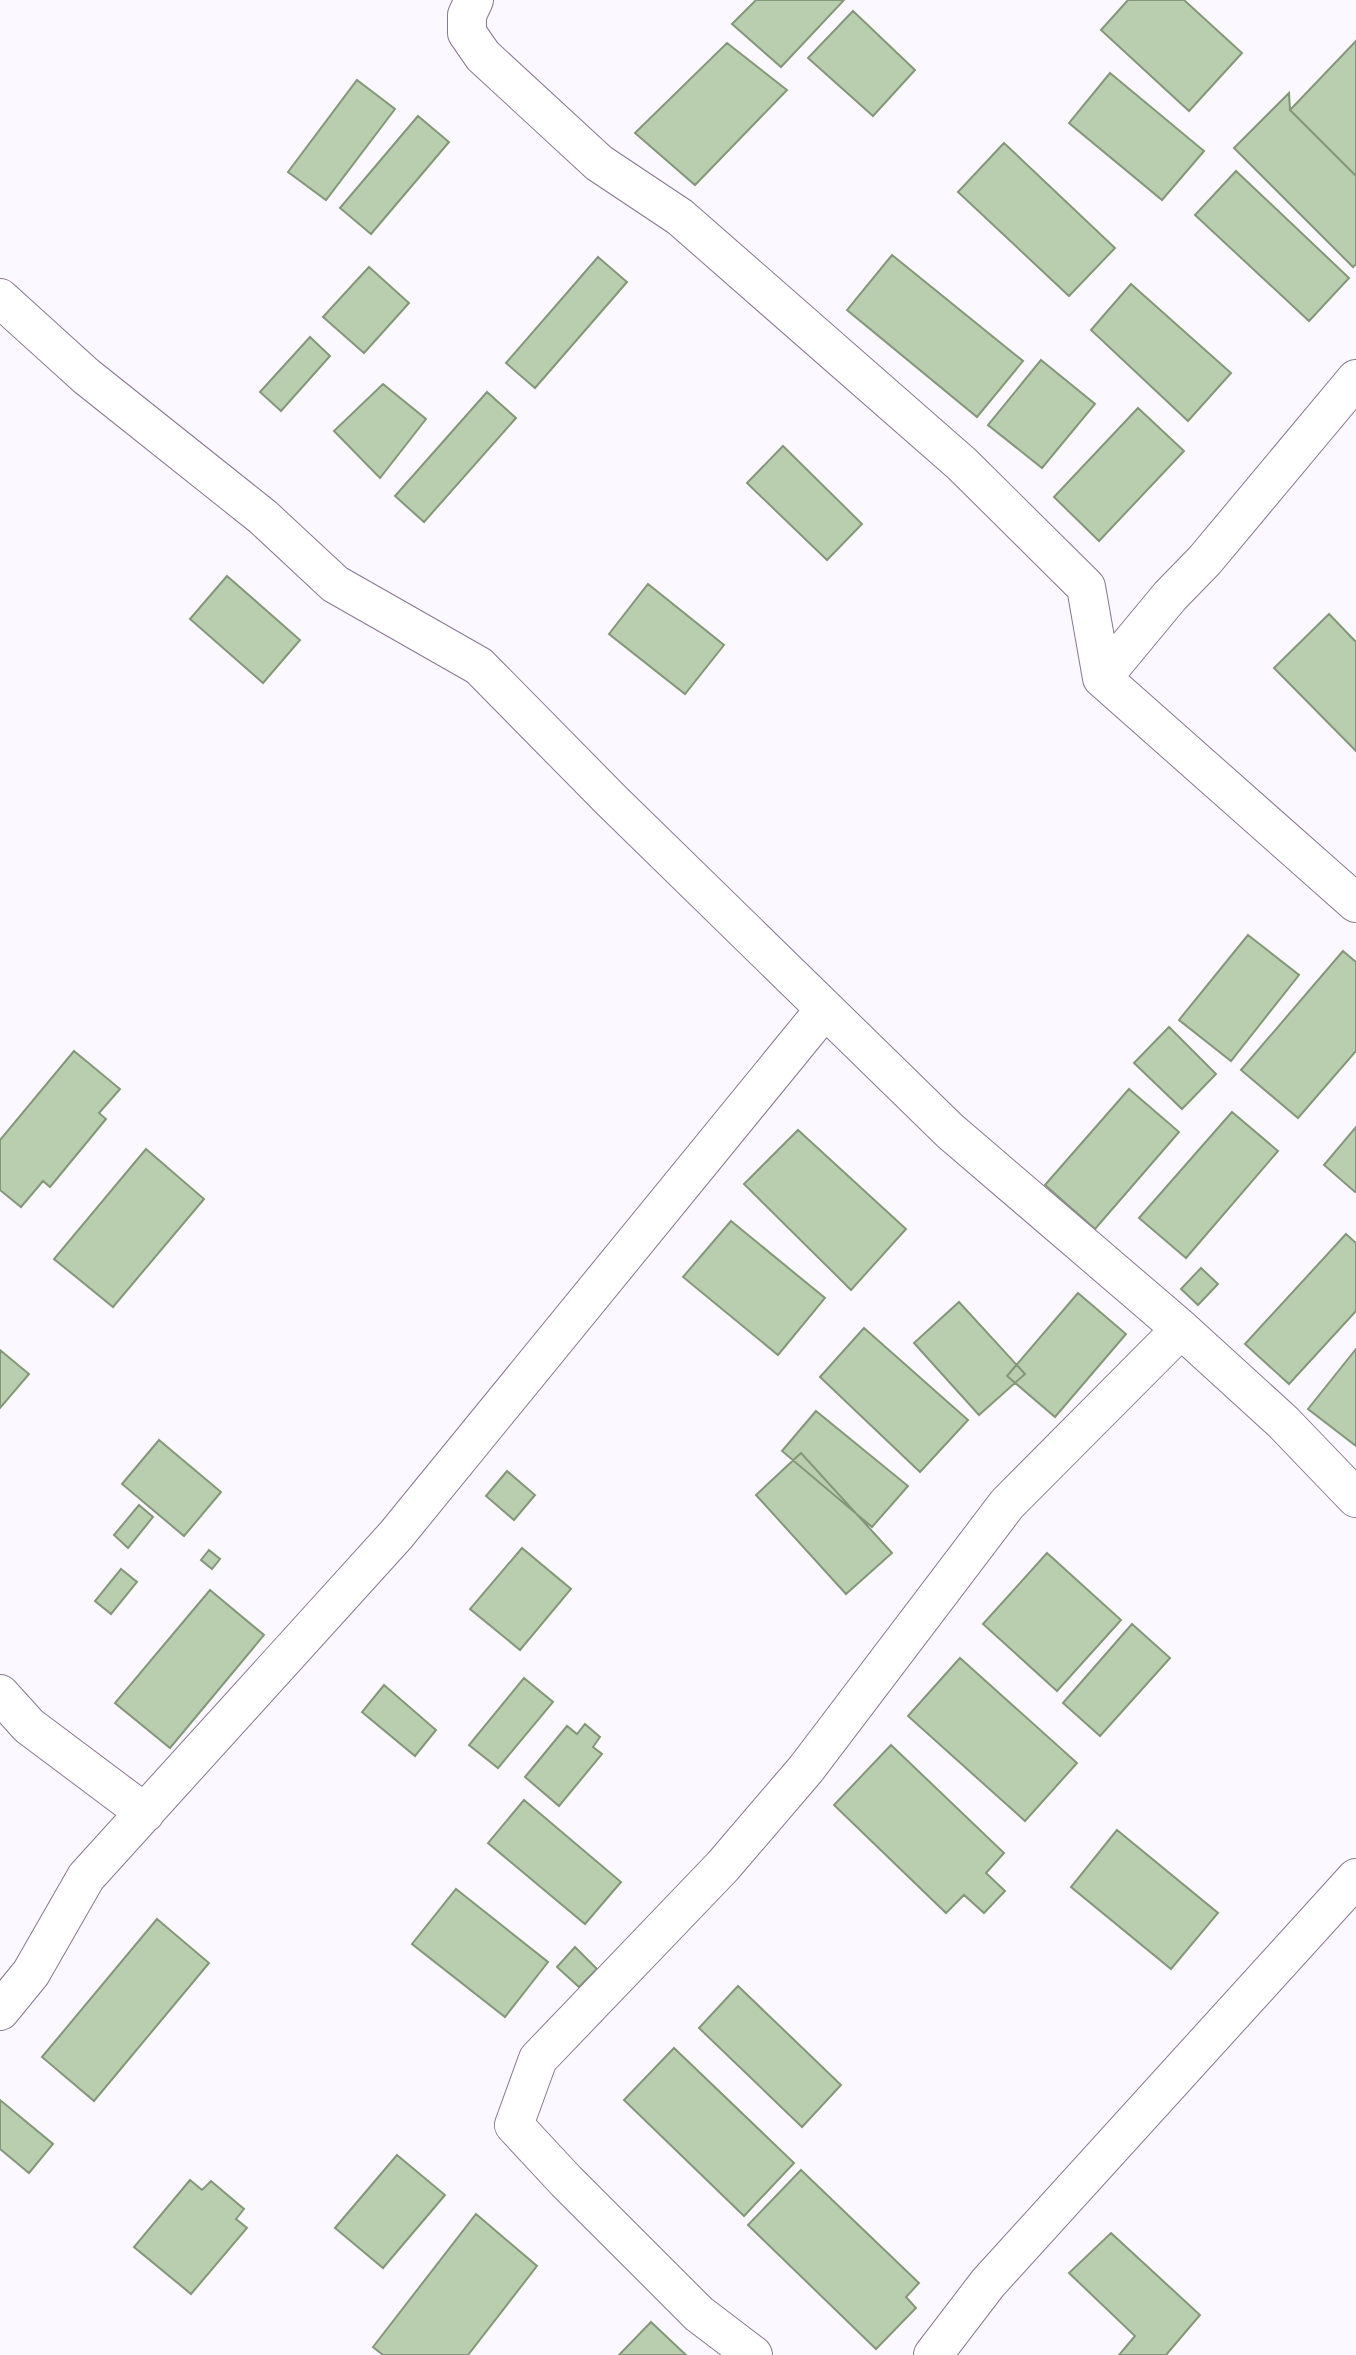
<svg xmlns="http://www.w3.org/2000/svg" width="1356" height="2355" font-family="Barlow,sans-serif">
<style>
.building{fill:#b9ceaf;stroke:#84977a;stroke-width:2}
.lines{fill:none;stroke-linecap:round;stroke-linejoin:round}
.minor-casing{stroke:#897794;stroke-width:40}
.minor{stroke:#fff;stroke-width:38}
</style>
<rect width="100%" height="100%" fill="#fcf8ff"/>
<path class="building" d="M756,0H844L781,67L732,24Z
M1128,0H1184L1242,53L1189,111L1101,30Z
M853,11L915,70L873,116L808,58Z
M1356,41V176L1290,110Z
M727,43L787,90L695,185L635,133Z
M1110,73L1204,151L1162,200L1069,123Z
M357,80L395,109L326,200L288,172Z
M1289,93L1290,110L1356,176V264L1353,267L1234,148Z
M418,116L449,142L371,234L340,208Z
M1004,143L1115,248L1069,296L958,192Z
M1236,171L1349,278L1309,321L1195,215Z
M892,255L1023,361L977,417L847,310Z
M598,257L627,282L535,388L506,363Z
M369,267L409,303L364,353L323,317Z
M1131,284L1231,373L1188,421L1091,330Z
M310,337L330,356L281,411L260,392Z
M1041,360L1095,404L1042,468L988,425Z
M383,384L426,419L380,478L334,431Z
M487,392L516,418L424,522L395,496Z
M1138,408L1184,451L1099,541L1054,497Z
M783,446L862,524L827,560L747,483Z
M227,576L300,640L263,683L190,619Z
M648,584L724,645L685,694L609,634Z
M1329,614L1356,642V751L1274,668Z
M1248,935L1299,975L1231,1061L1179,1020Z
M1343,951L1356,962V1051L1298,1118L1241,1070Z
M1169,1027L1216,1074L1182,1109L1134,1063Z
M74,1051L120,1089L99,1113L106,1119L50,1187L43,1181L21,1207L0,1190V1140Z
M1129,1089L1179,1132L1095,1229L1045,1185Z
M1232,1112L1278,1151L1186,1258L1139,1218Z
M1356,1127V1190L1355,1192L1324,1165Z
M798,1130L906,1229L851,1290L744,1184Z
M146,1149L204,1199L113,1307L54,1259Z
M731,1221L825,1298L778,1355L683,1277Z
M1346,1234L1356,1243V1311L1289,1384L1245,1344Z
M1201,1268L1218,1284L1198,1305L1181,1289Z
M1078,1293L1126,1334L1055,1417L1007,1376Z
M959,1302L1025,1374L979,1415L914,1343Z
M864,1328L968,1420L920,1472L820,1377Z
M1356,1349V1446L1308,1409Z
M0,1350L29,1374L0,1408Z
M816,1411L908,1486L872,1527L782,1451Z
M159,1440L221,1492L184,1536L122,1484Z
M801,1453L892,1553L846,1594L756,1495Z
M507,1471L535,1495L514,1520L486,1496Z
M139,1505L153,1517L128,1548L114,1535Z
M522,1548L571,1589L520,1650L470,1609Z
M209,1550L220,1559L212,1569L201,1560Z
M1047,1553L1121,1620L1057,1691L983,1624Z
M121,1569L137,1582L111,1614L95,1601Z
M210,1590L264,1635L170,1748L115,1703Z
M1132,1624L1170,1658L1100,1736L1063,1703Z
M960,1658L1077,1763L1025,1821L908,1716Z
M524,1678L553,1702L498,1768L469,1745Z
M384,1685L436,1730L415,1756L362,1712Z
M585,1724L600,1737L593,1747L602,1754L559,1806L525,1777L567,1726L577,1734Z
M891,1745L1004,1853L986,1873L1005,1891L984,1913L964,1895L946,1913L834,1805Z
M524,1800L621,1882L585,1924L488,1843Z
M1117,1830L1218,1913L1171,1969L1071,1887Z
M456,1889L548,1962L505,2017L412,1944Z
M157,1919L209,1963L94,2101L42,2057Z
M575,1947L597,1969L579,1987L557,1967Z
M738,1986L841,2085L802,2127L699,2028Z
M674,2048L794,2163L744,2216L624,2100Z
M0,2100L53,2144L29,2173L0,2149Z
M397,2155L445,2195L383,2268L335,2228Z
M801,2170L919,2283L906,2297L916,2308L876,2349L748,2225Z
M190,2180L202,2190L211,2181L244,2209L236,2219L247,2228L191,2294L134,2247Z
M476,2214L537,2266L468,2355H383L373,2347Z
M1111,2233L1200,2315L1166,2355H1119L1135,2336L1069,2273Z
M651,2322L686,2355H619Z"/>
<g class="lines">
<defs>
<path id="minor" d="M474,0L467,15V33L483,56L599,163L680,217L962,464L1086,587L1102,678L1356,903
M0,298L86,376L263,517L335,584L479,666L611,800L950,1131L1181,1329L1283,1422L1356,1498
M1102,678L1170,596L1205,560L1356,379
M0,1694L29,1726L145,1813
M0,2011L31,1973L86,1877L396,1535L825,1009
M753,2355L699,2314L566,2181L514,2125L538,2059L723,1866L806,1769L1007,1504L1181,1329
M933,2355L988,2283L1356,1878"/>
</defs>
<use href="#minor" class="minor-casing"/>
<use href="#minor" class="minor"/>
</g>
</svg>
